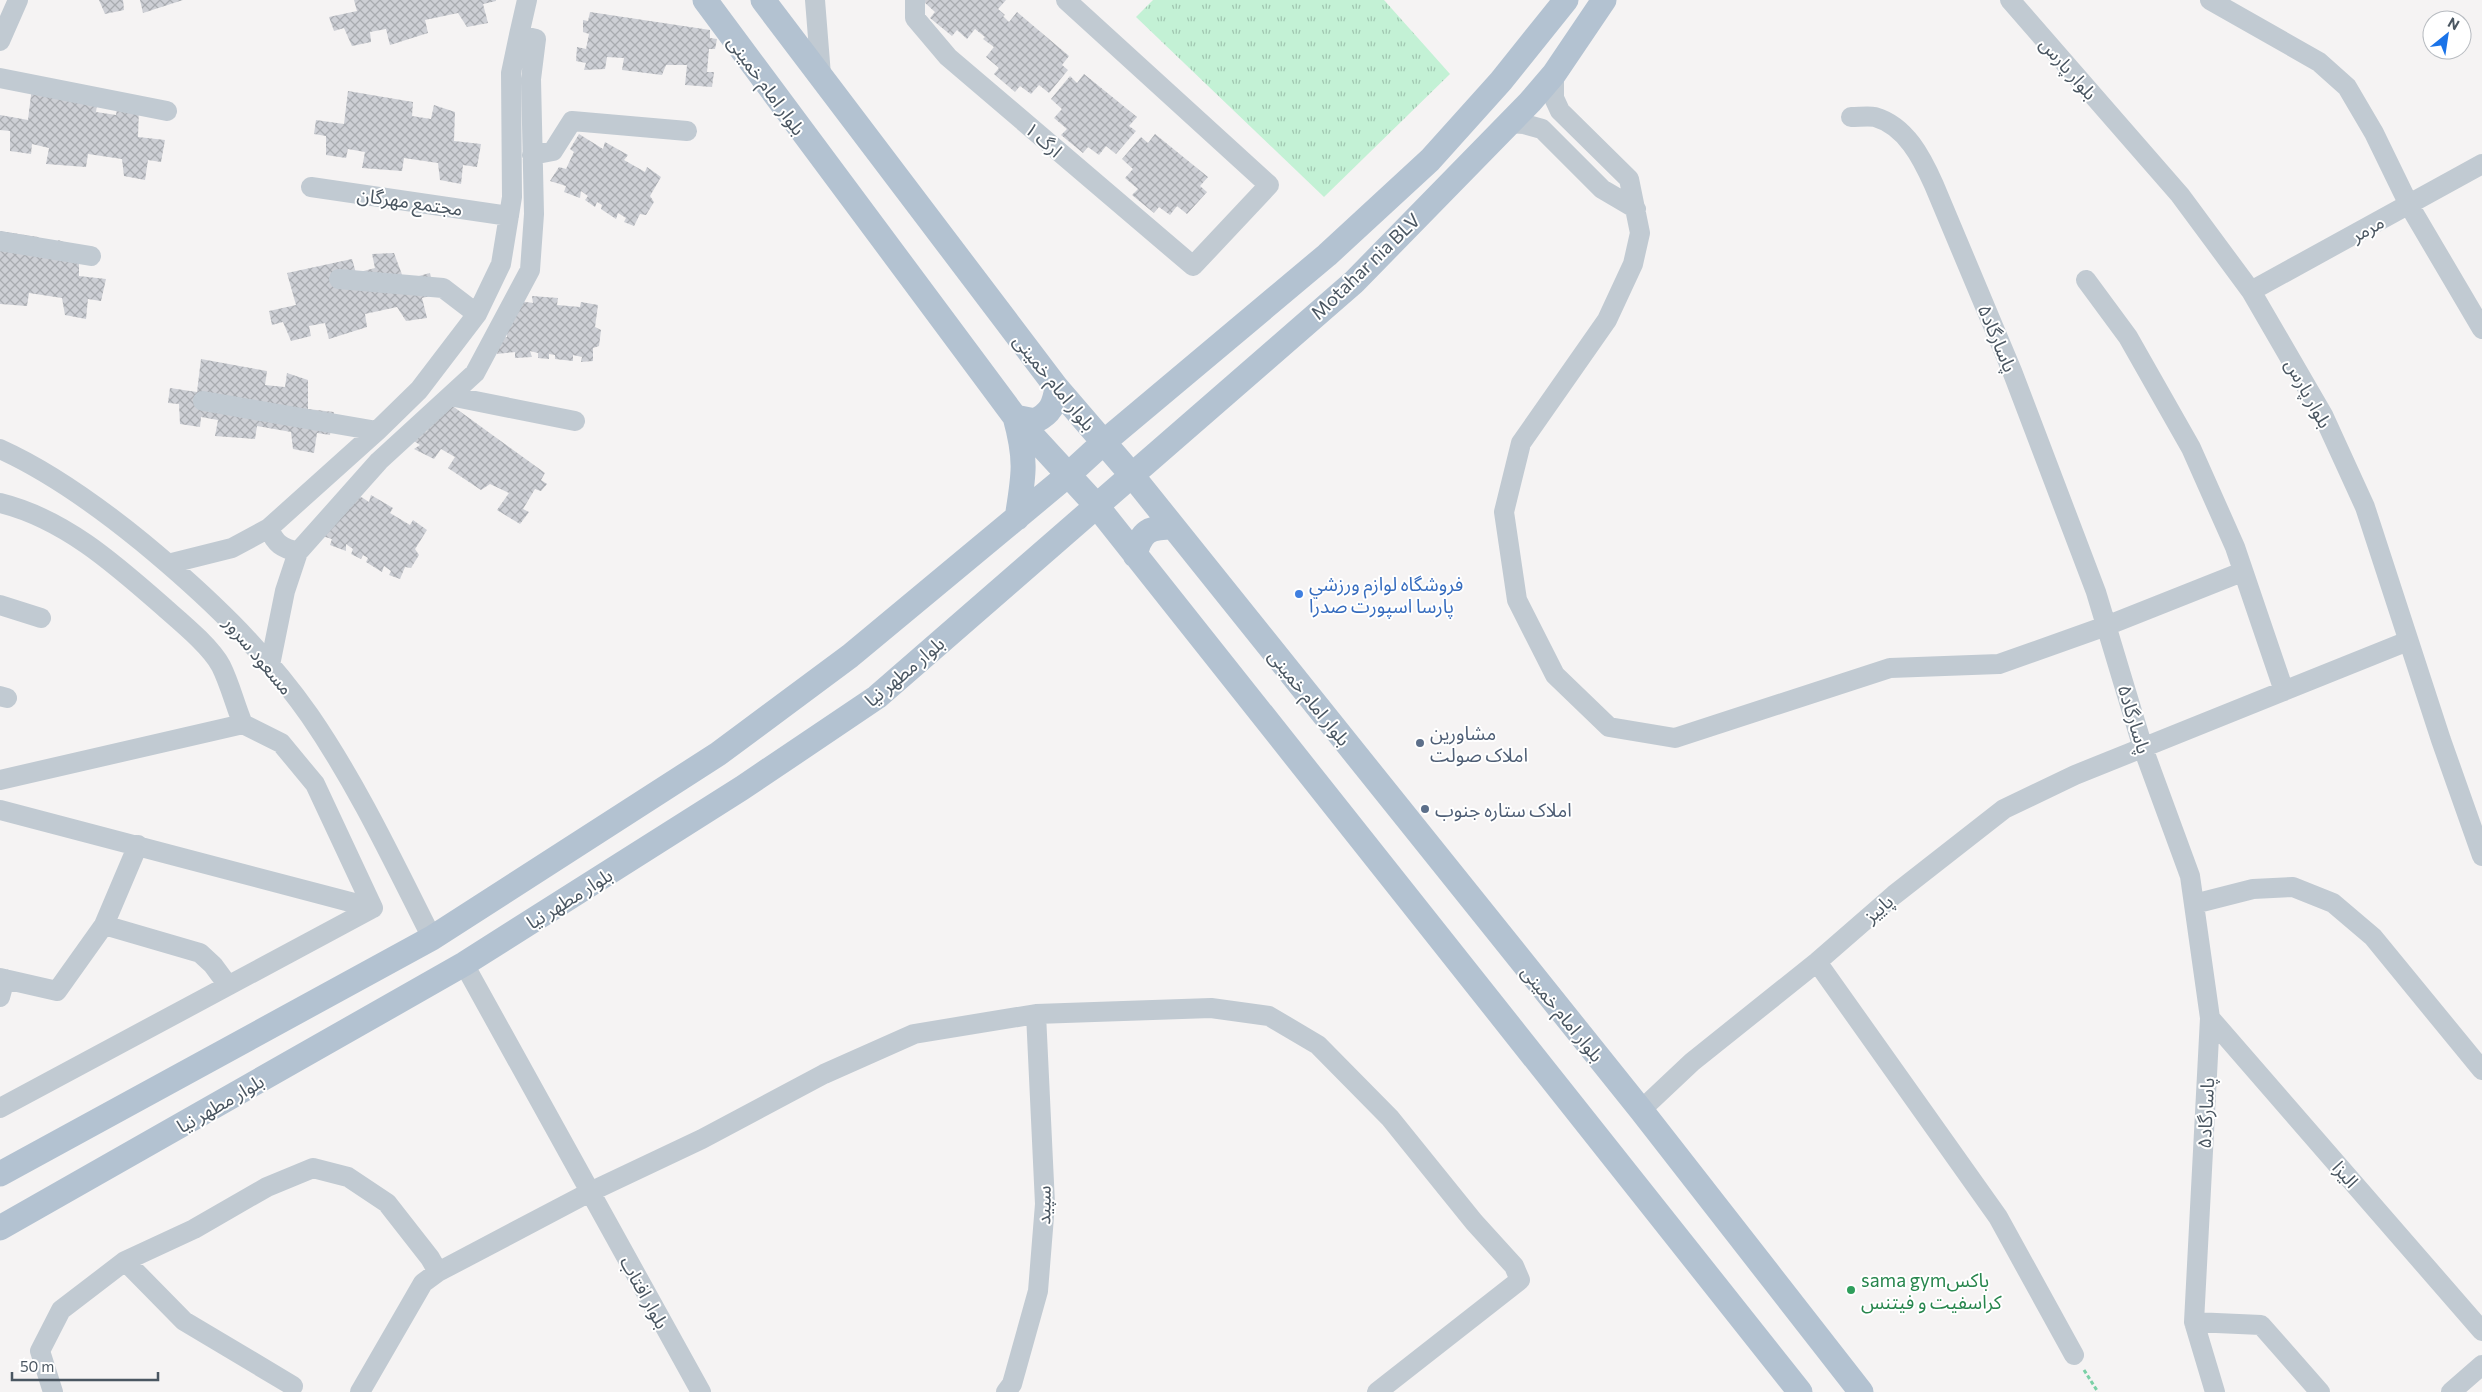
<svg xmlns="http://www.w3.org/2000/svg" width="2482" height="1392" font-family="Commissioner,'Noto Sans Arabic',sans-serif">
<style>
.park{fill:url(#park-tufts)}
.building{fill:url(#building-cross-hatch)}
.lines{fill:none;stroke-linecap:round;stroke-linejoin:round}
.path{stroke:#7ad0a6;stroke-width:3;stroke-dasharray:4 2.5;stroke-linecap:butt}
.minor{stroke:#c1cad2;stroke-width:20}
.major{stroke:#b3c2d1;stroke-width:25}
.shop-dot{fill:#3f7fe0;stroke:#fff;stroke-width:2}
.service-dot{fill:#5c6f8a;stroke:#fff;stroke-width:2}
.leisure-dot{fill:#2e9e5b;stroke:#fff;stroke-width:2}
.labels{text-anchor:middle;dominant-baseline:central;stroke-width:4;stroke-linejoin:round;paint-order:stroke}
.street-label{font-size:19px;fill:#4a5661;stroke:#fff}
.shop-label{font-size:19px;fill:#366cbe;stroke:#fff;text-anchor:start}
.service-label{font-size:19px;fill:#4e5e75;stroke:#fff;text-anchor:start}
.leisure-label{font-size:19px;fill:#27864d;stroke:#fff;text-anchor:start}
</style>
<defs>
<pattern id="park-tufts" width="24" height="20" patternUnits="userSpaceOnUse" patternTransform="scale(1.25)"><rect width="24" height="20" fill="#c3f1d5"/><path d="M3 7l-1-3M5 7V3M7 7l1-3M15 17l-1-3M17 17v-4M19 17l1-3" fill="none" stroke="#a0c6b0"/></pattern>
<pattern id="building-cross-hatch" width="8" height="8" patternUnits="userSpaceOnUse" patternTransform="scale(1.25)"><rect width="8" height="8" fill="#cdcfd5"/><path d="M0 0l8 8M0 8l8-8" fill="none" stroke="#a8abb0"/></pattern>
</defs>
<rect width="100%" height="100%" fill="#f5f3f3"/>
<path class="park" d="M1153,0H1384L1450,74L1324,197L1136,17Z"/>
<path class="building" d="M99,0H123L124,10L105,14Z
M140,0H183L143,13Z
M354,0H496V1L483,4L488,23L467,27L458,13L425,20L428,33L390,45L386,29L370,32L371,42L352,46L344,28L334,31L329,17L357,11Z
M924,0H1006L998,9L1005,15L1003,16L1009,22L1017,12L1069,56L1062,65L1068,70L1049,93L1039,85L1031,94L1020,86L1015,92L994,74L999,68L986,57L994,47L983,39L985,37L975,29L967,39L957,30L952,36L930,18L935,12L923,1Z
M590,12L710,30V38L717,39L715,49H709L707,72H714L712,87L685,85L687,65H666L662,75L622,70L624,58L607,57L605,69L584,70L586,63L576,61L577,47L586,49L589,34L583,32V20L588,21Z
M1084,74L1137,117L1129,126L1136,131L1116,154L1106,146L1099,155L1088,147L1083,153L1061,135L1067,129L1054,118L1062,109L1051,99L1070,76L1077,83Z
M32,87L98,98L96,112L116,115L118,101L139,108L138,137L165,140L161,162L148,160L145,180L124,176L122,159L88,154L86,167L46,164L49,148L32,144L31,154L10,151V131L0,130V115L28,120Z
M348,91L413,102L412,116L431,119L434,105L455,112L454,141L481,144L477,167L463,165L461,184L440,180L438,163L404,158L402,171L362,168L365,152L348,149L346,158L326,155V136L314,134L316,120L344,124Z
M579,134L603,149L605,142L628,155L624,160L645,172L647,167L661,177L650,196L654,202L646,215L640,214L634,226L624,222L626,218L618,213L616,219L601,209L602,205L597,202L595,207L585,200L588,196L581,191L580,198L564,192L566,186L550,181L559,167L566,169L574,152L570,149Z
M1155,134L1208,177L1200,186L1207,192L1187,214L1177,206L1170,215L1159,207L1154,213L1132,195L1138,189L1125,178L1133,169L1122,159L1141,137L1148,143Z
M0,231L38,237L56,254L58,240L79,247V276L106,279L101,301L88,299L86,319L65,315L62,298L29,293L27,306L0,304Z
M394,253L404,280L430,273L435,295L422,298L427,318L406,321L397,307L365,314L367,327L329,339L325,323L309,326L311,336L291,341L283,322L272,325L269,311L296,305L287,273L352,259L356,273L375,268L372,254Z
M532,296L558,298L557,305L580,307L581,302L598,305L595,327L601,330L599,346L593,348V361L581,362L582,357L573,355V361L555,359V355L549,354V359L538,358V353L530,351L532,357L515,358V352L497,354L500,338L507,337V318L504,299L533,303Z
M201,359L267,371L265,385L285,387L287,373L308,380V409L334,412L330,435L317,433L314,453L293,449L291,432L257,426L255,439L215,436L218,420L201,417L200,427L180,424L179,404L168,403L170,388L197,392Z
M447,402L545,473L541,480L547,484L541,491L535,489L523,509L529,512L520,524L497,510L509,493L490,484L481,490L448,468L455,457L441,449L434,459L414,449L420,445L411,439L419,427L426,432Z
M344,486L369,502L371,495L393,508L390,513L410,525L413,520L427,530L415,549L419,555L411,568L405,567L400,579L389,575L391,571L384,566L382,572L366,562L368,558L363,555L361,559L351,554L353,549L346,544V551L330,545L332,539L315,534Z"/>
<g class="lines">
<path class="path" d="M2084,1370L2098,1392"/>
<path class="minor" d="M815,0L821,75
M915,0V18L948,57L1193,266L1269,185L1066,0
M2010,0L2180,195L2251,291L2323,415L2365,507L2441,740L2482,856
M2210,0L2319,62L2347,87L2374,133L2409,205L2482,329
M519,35L527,0
M0,41L18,0
M1554,74V98L1560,111L1629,179L1640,233L1633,264L1607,320L1521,443L1504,512L1517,600L1555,675L1609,727L1675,738L1890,668L1999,664L2106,626L2242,572
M0,78L167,111
M1851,117C1859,117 1869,116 1875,117C1906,126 1922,158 1934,185L2012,371L2096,592L2143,748L2190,876L2210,1018L2194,1322L2215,1392
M1507,123L1524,124L1542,129L1602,189L1636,209
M532,155L553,151L572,121L687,131
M311,187L509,216
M0,241L91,256
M339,279L443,288L477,314
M2086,280L2128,337L2191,448L2235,547L2284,691
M2251,291L2482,164
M450,396L575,421
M203,401L377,431
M0,449C51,472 99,507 142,542C205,594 263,649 310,716C358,786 394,863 432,938
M0,503C65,519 116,565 166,609C182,623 211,647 221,666C230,684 235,705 243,724
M269,528C275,544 282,548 298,552
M168,564L232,548L269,528L377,431L419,390L477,314L501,264L512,197L511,73L519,35L536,39L531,79L534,214L530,270L475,373L379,461L298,552L285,591L270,665
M0,605L41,618
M0,696L7,698
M0,780L243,724L281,743L315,784L373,908L0,1108
M0,810L373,908
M2194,904L2253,889L2293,887L2333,903L2373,937L2482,1070
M104,925L200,953L213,965L227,984
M1817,962L1998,1217L2074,1355
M464,964L701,1392
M0,978L57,991L104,925L138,845
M0,997L5,979
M2210,1018L2482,1331
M1641,1110L1692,1062L1817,962L1894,895L2004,809L2075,775L2408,641
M125,1261L184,1321L293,1386
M2194,1322L2261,1325L2320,1392
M53,1392L40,1351L61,1310L125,1261L194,1229L267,1187L313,1168L348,1177L387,1203L430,1258L438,1272
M360,1392L423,1283L438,1272L590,1192L702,1139L824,1074L914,1034L1036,1014L1211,1008L1269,1016L1318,1045L1390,1118L1474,1222L1514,1266L1520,1280L1377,1392
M1006,1392L1012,1384L1038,1291L1045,1204L1036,1014
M2451,1392L2482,1365"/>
<path class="major" d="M705,0L1015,417L1096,505L1800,1392
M763,0L1057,388L1131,474L1641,1110L1861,1392
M1017,518C1024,475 1027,460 1015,417L1035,421C1051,413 1054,405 1057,388
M1135,555C1141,531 1149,527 1173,527
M0,1174L432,938L718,754L850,656L1068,475L1104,442L1327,255L1430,160L1501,81L1566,0
M0,1228L464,964L742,788L877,697L1354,282L1530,102L1554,74L1604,0"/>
</g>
<circle class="shop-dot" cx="1299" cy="594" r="5"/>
<g class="service-dot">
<circle cx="1420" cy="743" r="5"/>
<circle cx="1425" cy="809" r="5"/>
</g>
<circle class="leisure-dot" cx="1851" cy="1290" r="5"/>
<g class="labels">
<g class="street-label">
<text transform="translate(2069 68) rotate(49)">بلوار پارس</text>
<text transform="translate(767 85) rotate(54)">بلوار امام خمینی</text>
<text transform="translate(1044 139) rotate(41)">ارگ ۱</text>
<text transform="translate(410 201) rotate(8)">مجتمع مهرگان</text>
<text transform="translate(2367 228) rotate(-29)">مرمر</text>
<text transform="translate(1365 266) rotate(-44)">Motahar nia BLV</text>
<text transform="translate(1998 338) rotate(67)">پاسارگاد۵</text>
<text transform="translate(1055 382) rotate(51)">بلوار امام خمینی</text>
<text transform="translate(2309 393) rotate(61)">بلوار پارس</text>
<text transform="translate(259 655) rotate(50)">مسعود سرور</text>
<text transform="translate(904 671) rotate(-40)">بلوار مطهر نیا</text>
<text transform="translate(1310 697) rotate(51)">بلوار امام خمینی</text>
<text transform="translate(2135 719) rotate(73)">پاسارگاد۵</text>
<text transform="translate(569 898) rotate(-32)">بلوار مطهر نیا</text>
<text transform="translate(1878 908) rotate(-41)">پاییز</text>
<text transform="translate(1563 1013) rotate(51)">بلوار امام خمینی</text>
<text transform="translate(220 1103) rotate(-30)">بلوار مطهر نیا</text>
<text transform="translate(2205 1113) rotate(-87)">پاسارگاد۵</text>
<text transform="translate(2346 1174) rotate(49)">الیزا</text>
<text transform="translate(1043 1205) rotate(-89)">سپید</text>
<text transform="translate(645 1292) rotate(61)">بلوار افتاب</text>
</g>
<g class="shop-label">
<text x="1309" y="583">فروشگاه لوازم ورزشي<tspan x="1309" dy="22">پارسا اسپورت صدرا</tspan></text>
</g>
<g class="service-label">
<text x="1430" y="732">مشاورین<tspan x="1430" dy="22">املاک صولت</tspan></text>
<text x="1435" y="809">املاک ستاره جنوب</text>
</g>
<g class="leisure-label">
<text x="1861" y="1279">sama gymباکس<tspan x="1861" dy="22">کراسفیت و فیتنس</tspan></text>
</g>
</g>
<g transform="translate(2447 35) rotate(30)"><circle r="24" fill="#ffffff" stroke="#b7bbc0"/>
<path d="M0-4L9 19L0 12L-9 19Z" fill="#1a73e8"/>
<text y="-8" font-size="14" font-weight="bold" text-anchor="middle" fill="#4a5661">N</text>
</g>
<path d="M12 1372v8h146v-8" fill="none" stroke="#4a5661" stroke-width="2.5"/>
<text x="20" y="1372" font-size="15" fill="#4a5661" stroke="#ffffff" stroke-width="4" paint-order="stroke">50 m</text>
</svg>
